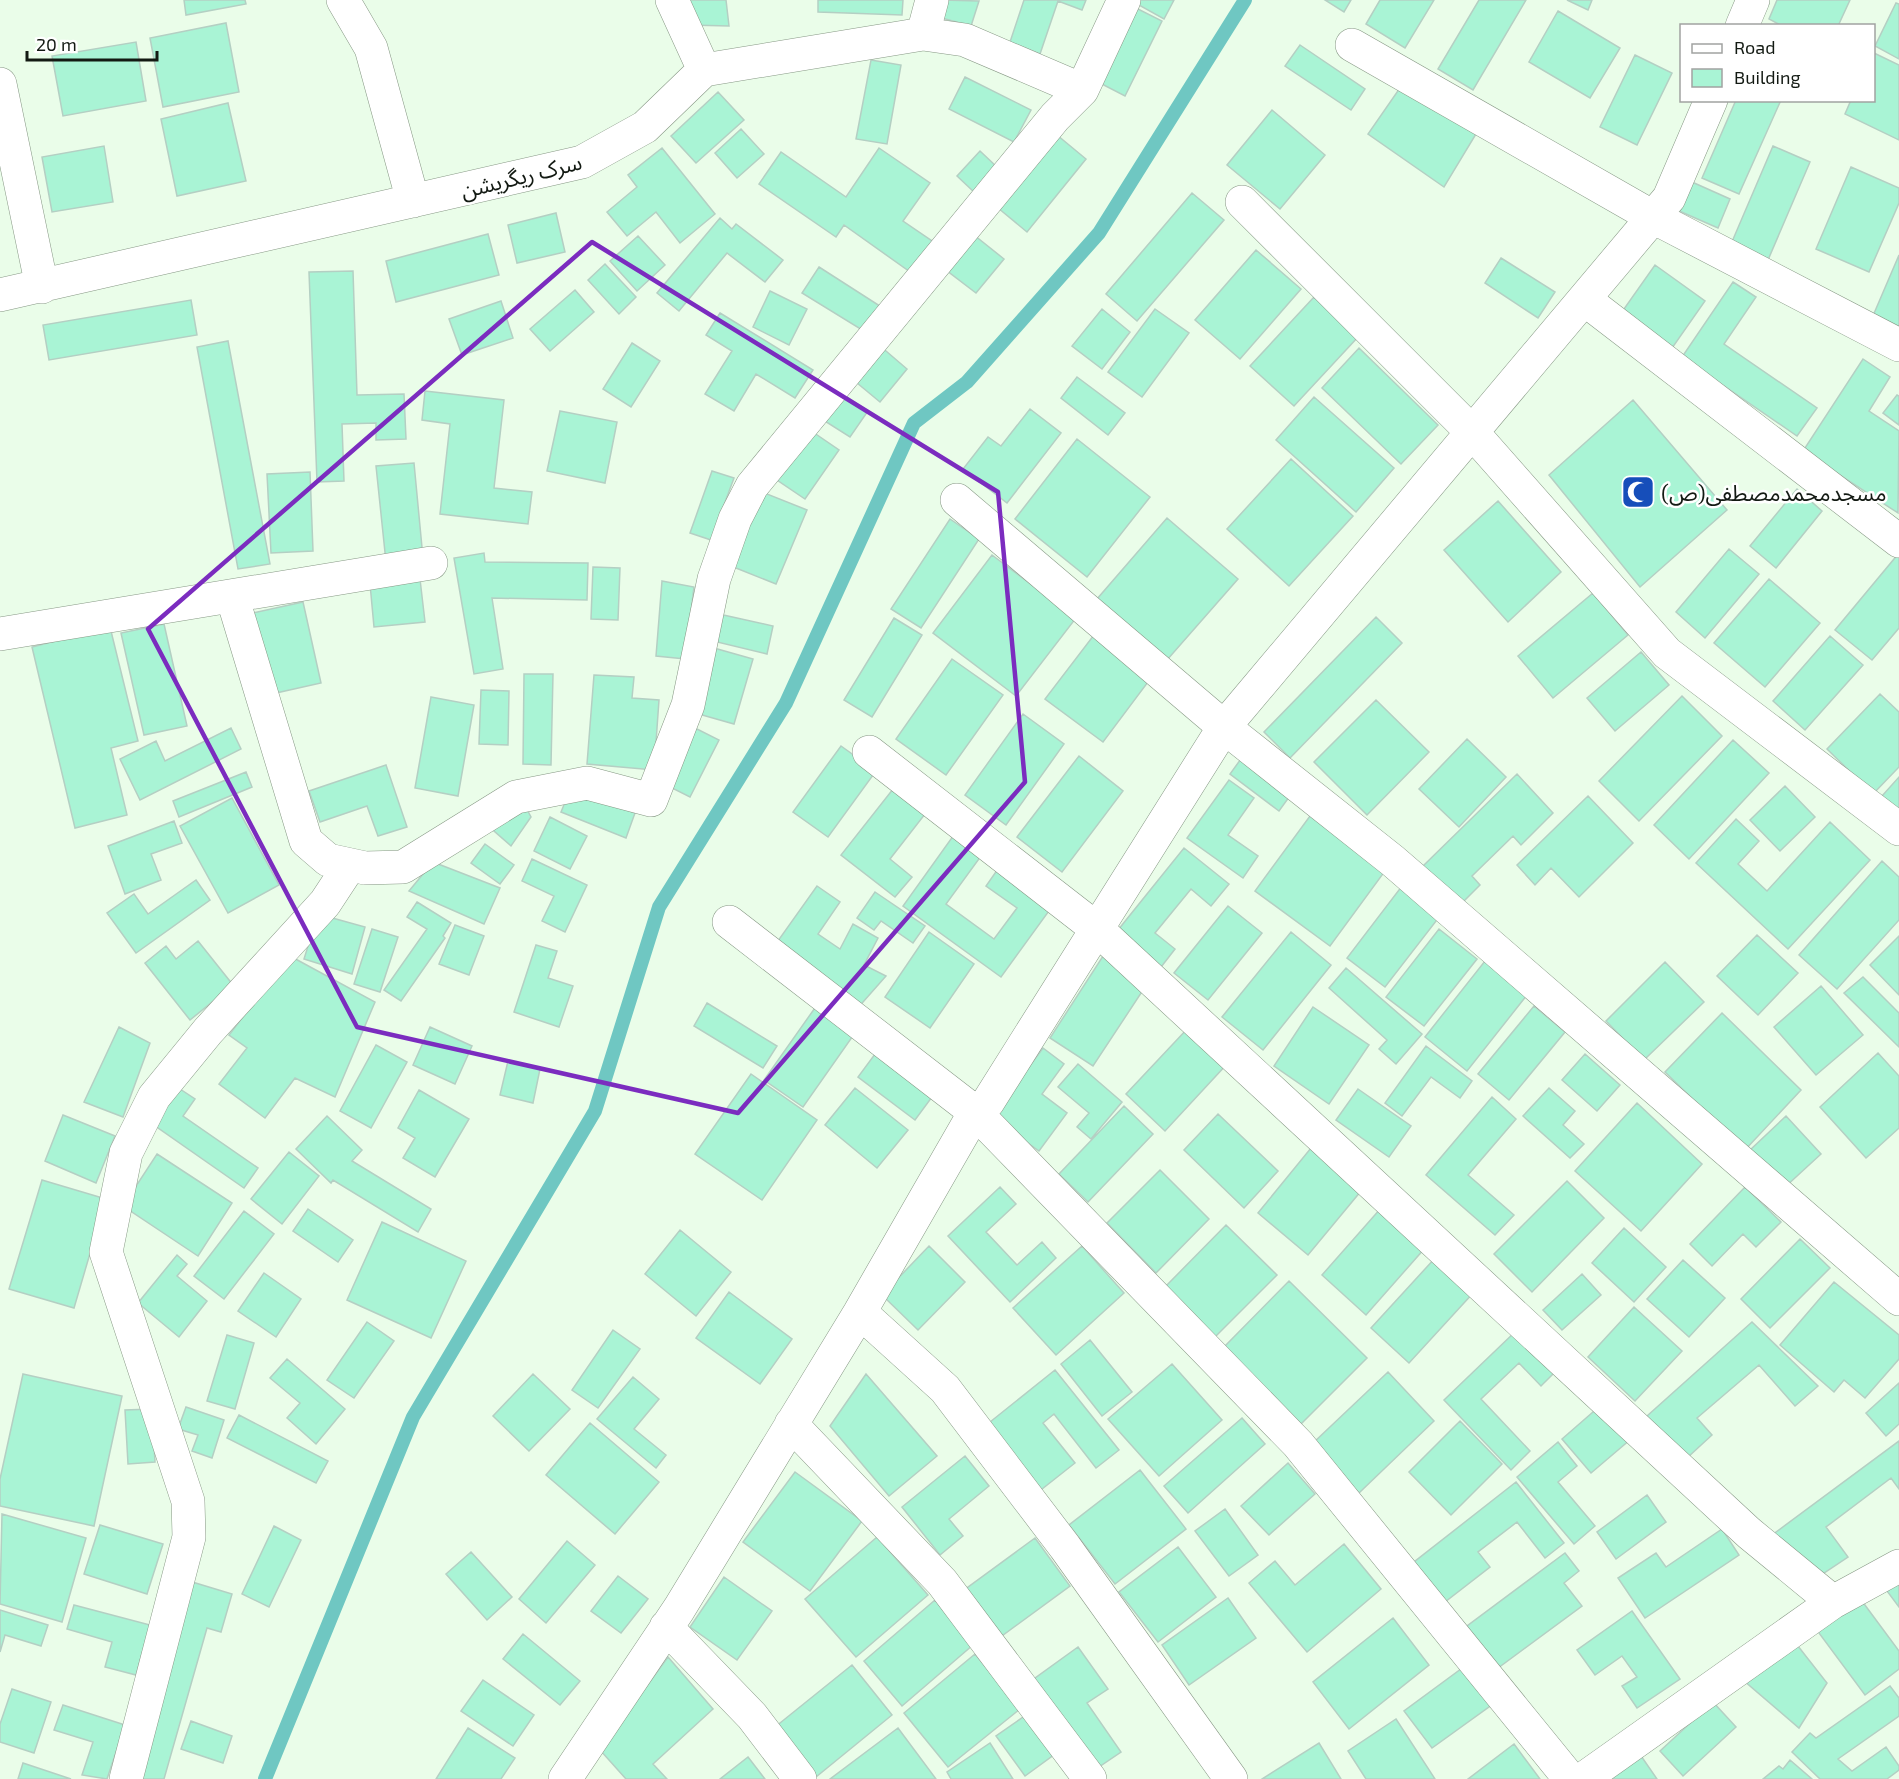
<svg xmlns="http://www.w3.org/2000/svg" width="1899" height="1779" font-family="'Exo 2','Noto Sans Arabic',sans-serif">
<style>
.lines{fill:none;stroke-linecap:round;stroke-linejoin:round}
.stream{stroke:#6fc7c2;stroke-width:14}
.building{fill:#a9f4d5;stroke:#b4cfc3;stroke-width:1.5}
.minor-casing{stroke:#879885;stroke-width:34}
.minor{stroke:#fff;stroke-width:33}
.marked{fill:none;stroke:#7b2cbf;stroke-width:4.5;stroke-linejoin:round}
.labels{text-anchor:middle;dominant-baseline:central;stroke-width:5;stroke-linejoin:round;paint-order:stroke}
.street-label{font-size:22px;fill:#131a13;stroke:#fff}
.poi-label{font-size:22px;fill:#131a13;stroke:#fff;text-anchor:start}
</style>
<rect width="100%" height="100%" fill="#eafde9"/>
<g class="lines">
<path class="stream" d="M265,1779L413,1417L595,1111L659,907L786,703L914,423L967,382L1099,233L1245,0"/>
</g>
<path class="building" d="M184,0H245L246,4L186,15Z
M687,0H726L729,26L689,25Z
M818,0H903L902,15L818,12Z
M942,0L979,1L971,26L938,17Z
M1024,0H1086L1082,10L1058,1L1040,54L1010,42Z
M1130,0H1174L1164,19Z
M1325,0H1351L1344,12Z
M1380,0H1434L1405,48L1366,24Z
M1479,0H1526L1473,90L1438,69Z
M1567,0H1592L1588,10Z
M1777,0H1850L1838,26H1782L1769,19Z
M1896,3L1899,4V59L1875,46Z
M1128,4L1162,21L1125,96L1090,78Z
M1558,11L1620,48L1590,98L1529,62Z
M226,23L239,92L163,107L150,38Z
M136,42L146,101L63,116L52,56Z
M1300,45L1365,89L1351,110L1285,66Z
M1874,53L1899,65V140L1845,114L1851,100H1874Z
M1635,55L1672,73L1637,145L1600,127Z
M871,60L901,65L887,144L856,139Z
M965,77L1031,110L1014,142L949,109Z
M1402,85L1479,129L1444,187L1368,134Z
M718,92L744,120L696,163L671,136Z
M1736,100H1781L1739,194L1702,178Z
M228,103L246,181L177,196L161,119Z
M1272,110L1325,155L1280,209L1227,165Z
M741,129L764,154L737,178L715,153Z
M1057,135L1086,159L1027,232L998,208Z
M104,146L113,202L52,212L42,157Z
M1773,146L1810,162L1768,260L1731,244Z
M662,148L715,214L680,243L656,212L627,236L607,212L637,187L628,175Z
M879,148L930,183L903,221L935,243L913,274L844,225L836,237L759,184L781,152L846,197Z
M980,151L998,168L975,193L957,176Z
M1851,167L1899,188V203L1869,272L1816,249Z
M1683,178L1730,199L1718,228L1670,207Z
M1192,193L1224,220L1137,321L1106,294Z
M556,213L565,252L517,263L508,225Z
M720,218L732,229L736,224L783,260L765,282L727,253L679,311L657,293Z
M488,234L499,275L396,302L386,261Z
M974,235L1004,259L976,293L946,270Z
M638,236L665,265L637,291L610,261Z
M1256,250L1301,289L1240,359L1195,320Z
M1899,255V330L1872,318Z
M1501,258L1555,292L1538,318L1485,283Z
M605,264L636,297L619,314L588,280Z
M1655,265L1705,301L1670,351L1619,316Z
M819,267L883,308L867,333L802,293Z
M353,271L357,395L404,394L406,439L376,440V423L342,424L344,481L317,482L309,272Z
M1733,282L1756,297L1724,344L1817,408L1797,436L1682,357Z
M575,290L594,312L550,351L530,329Z
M770,291L807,309L789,345L753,327Z
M1314,297L1358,337L1294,406L1250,366Z
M191,300L197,335L49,360L43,325Z
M501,301L513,338L462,355L449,319Z
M1102,309L1130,332L1102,369L1072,346Z
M1155,309L1189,333L1142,397L1108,372Z
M720,313L813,370L795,398L756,374L734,411L705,394L732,351L706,335Z
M228,341L270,564L238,569L197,347Z
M632,343L660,361L631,407L603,389Z
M879,345L907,369L880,402L851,378Z
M1359,348L1438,425L1401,464L1322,388Z
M1863,359L1890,377L1869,411L1899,431L1898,513L1803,451Z
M1077,377L1125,413L1108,435L1061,398Z
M425,391L504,400L494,488L532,492L528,524L440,514L450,424L422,420Z
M838,391L868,411L850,437L820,418Z
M1897,395L1899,396V425L1883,413Z
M1314,397L1394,468L1356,512L1276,440Z
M1633,400L1727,510L1640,587L1549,475Z
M1030,409L1061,433L1007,503L963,469L988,437L1001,446Z
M560,411L617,422L605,483L547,471Z
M807,428L839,450L805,499L774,478Z
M1077,439L1150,497L1087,577L1015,519Z
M1291,459L1353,516L1289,586L1227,529Z
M414,463L423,558L386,562L376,466Z
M712,471L734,478L711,540L690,533Z
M310,472L313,551L271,553L267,474Z
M1797,489L1822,511L1776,568L1750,546Z
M757,490L807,510L776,584L726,564Z
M1498,501L1561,572L1508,622L1444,550Z
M1167,518L1238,579L1167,660L1097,599Z
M950,519L979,539L921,628L891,609Z
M1729,549L1759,574L1705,638L1676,612Z
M484,553L485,562L588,563L587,600L492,598L503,669L474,674L454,558Z
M1899,553V628L1872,660L1835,630Z
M992,555L1076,618L1016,696L933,633Z
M593,567L620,568L618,620L591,619Z
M420,579L425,622L374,627L370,584Z
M1769,579L1820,623L1765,687L1714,643Z
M662,581L694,587L685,659L656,656Z
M1593,593L1628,635L1553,698L1518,656Z
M303,602L321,683L267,695L248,614Z
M719,614L773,626L767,654L713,641Z
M1376,617L1402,643L1290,758L1264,732Z
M894,618L922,635L872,717L844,700Z
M164,624L187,726L144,735L121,633Z
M110,627L138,741L111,748L127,815L75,828L32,647Z
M1097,631L1154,674L1103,742L1045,699Z
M1830,636L1863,665L1805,730L1773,701Z
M714,648L753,659L734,724L695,713Z
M1641,652L1669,685L1615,731L1587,698Z
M952,659L1003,695L946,775L896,739Z
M524,674H553L551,765L523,764Z
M594,675L634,677L632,698L659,700L654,770L587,764Z
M481,690L509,691L508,745L479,744Z
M1880,694L1899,712V767L1873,794L1827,749Z
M1682,696L1722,736L1639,821L1599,781Z
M431,697L474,705L458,796L415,788Z
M1376,700L1429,752L1367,815L1314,762Z
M1023,714L1064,744L1006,825L965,795Z
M691,726L719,740L690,797L662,783Z
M231,728L241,749L140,800L120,759L156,741L165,761Z
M1467,739L1506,777L1459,827L1419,789Z
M1733,740L1769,773L1689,859L1654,825Z
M841,746L876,771L828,837L793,812Z
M1246,752L1295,789L1279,811L1230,774Z
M1079,756L1123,791L1062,872L1017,837Z
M386,765L407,827L378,836L367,806L320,822L309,791Z
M246,772L252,787L179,817L173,801Z
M1517,774L1553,813L1521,845L1513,836L1472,876L1480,885L1461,904L1422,867Z
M1899,777V812L1882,796Z
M1229,780L1254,798L1228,835L1258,856L1243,878L1187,838Z
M897,784L929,809L890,859L912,877L895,897L841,855Z
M1785,786L1815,817L1780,851L1750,820Z
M571,788L635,813L626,838L561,812Z
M1588,796L1633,843L1579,897L1551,868L1535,885L1517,865Z
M232,798L279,885L228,913L180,826Z
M523,802L531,817L511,846L486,824Z
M1310,816L1385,871L1330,946L1255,891Z
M550,817L587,836L570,869L534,851Z
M1736,819L1759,841L1738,864L1767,891L1830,822L1870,860L1788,949L1696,863Z
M174,821L182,843L151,854L161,880L125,894L108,846Z
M956,832L984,852L946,904L994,939L1017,908L986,886L1000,866L1054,904L1001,977L903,906Z
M485,844L514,865L500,884L471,863Z
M1184,848L1229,884L1211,906L1191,889L1155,933L1175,949L1158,971L1114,935Z
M532,859L587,885L565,932L542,921L554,896L522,881Z
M1882,861L1899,877V920L1837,989L1799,955Z
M433,862L500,888L484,924L409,891Z
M196,880L210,900L136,953L107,913L134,894L148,914Z
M817,886L840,902L818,934L840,949L853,924L878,938L864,965L886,976L856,1010L775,945Z
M1402,886L1440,916L1385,987L1347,958Z
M875,892L925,926L913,943L881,921L874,930L857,918Z
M417,902L451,923L443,936L445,938L401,1001L384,990L427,929L407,917Z
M1228,906L1262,933L1208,1000L1174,973Z
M318,914L365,927L352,974L304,959Z
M455,925L484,936L469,975L439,964Z
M372,929L398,937L380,992L354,984Z
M1439,929L1477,959L1424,1026L1386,997Z
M929,932L974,964L930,1028L885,997Z
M1291,932L1331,965L1263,1050L1222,1017Z
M1757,935L1798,973L1758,1015L1717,976Z
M1899,936V995L1870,965Z
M198,941L233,985L190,1020L145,963L166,946L176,959Z
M536,945L557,951L548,978L573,986L559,1027L514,1012Z
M1105,953L1149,981L1093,1066L1050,1038Z
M290,956L375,1002L335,1097L295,1078L265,1118L219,1084L247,1048L229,1035Z
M1485,961L1527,995L1467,1071L1425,1037Z
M1665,962L1704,1002L1644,1060L1606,1021Z
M1346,968L1422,1034L1396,1064L1379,1049L1387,1040L1329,988Z
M1863,977L1899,1013V1047L1844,993Z
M1821,986L1863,1035L1816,1075L1774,1027Z
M707,1003L777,1046L763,1068L694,1026Z
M817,1005L855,1033L803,1107L764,1080Z
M1534,1006L1565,1032L1509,1100L1478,1074Z
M1313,1007L1369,1045L1329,1104L1274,1066Z
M1722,1013L1801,1090L1745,1150L1665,1072Z
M119,1027L150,1043L123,1117L84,1102Z
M430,1027L472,1046L455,1084L413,1065Z
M1188,1028L1227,1064L1165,1131L1126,1094Z
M376,1045L407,1062L371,1128L340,1111Z
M1426,1046L1472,1081L1460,1098L1431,1077L1402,1116L1385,1103Z
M1043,1048L1064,1064L1042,1094L1067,1113L1039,1151L992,1117Z
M878,1050L935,1093L915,1120L858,1077Z
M1878,1053L1899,1076V1128L1866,1158L1820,1107Z
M1585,1054L1620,1085L1597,1111L1562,1080Z
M508,1061L540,1069L533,1103L500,1095Z
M1078,1064L1122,1102L1091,1139L1077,1127L1089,1113L1058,1087Z
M751,1074L817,1120L762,1200L695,1154Z
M177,1087L195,1099L183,1116L258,1168L244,1188L151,1123Z
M855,1088L908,1130L877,1168L825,1125Z
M1549,1088L1575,1111L1563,1125L1584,1144L1570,1158L1523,1116Z
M1358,1089L1411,1126L1389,1157L1336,1120Z
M419,1090L469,1119L435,1177L403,1158L415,1138L398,1128Z
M1492,1097L1516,1119L1468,1175L1514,1215L1495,1235L1426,1175Z
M1637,1103L1702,1164L1641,1231L1575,1171Z
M1124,1106L1153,1134L1088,1202L1059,1174Z
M1218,1114L1278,1171L1244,1208L1184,1150Z
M63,1115L115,1136L96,1183L45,1161Z
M327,1116L362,1150L352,1161L431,1209L418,1232L333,1180L331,1183L296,1149Z
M1786,1116L1821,1154L1784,1188L1749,1151Z
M1311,1148L1361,1191L1308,1255L1258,1213Z
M289,1152L319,1176L282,1224L251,1199Z
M157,1154L232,1203L198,1256L123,1206Z
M1160,1170L1209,1219L1156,1273L1107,1223Z
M42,1180L106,1199L74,1308L9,1289Z
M1567,1181L1604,1218L1532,1292L1494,1254Z
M1000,1187L1016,1204L986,1232L1017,1265L1042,1242L1056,1258L1010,1302L948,1236Z
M1745,1187L1781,1222L1756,1247L1743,1234L1712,1266L1690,1244Z
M1381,1208L1425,1248L1366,1315L1322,1275Z
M308,1209L353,1240L338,1262L293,1231Z
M244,1211L274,1234L224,1299L194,1276Z
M382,1222L466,1261L431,1338L347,1300Z
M1226,1225L1277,1275L1215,1337L1165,1287Z
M1624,1228L1666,1267L1634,1302L1592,1263Z
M680,1230L731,1272L696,1316L645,1274Z
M1800,1239L1830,1268L1770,1328L1741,1299Z
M929,1246L965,1282L918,1330L882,1295Z
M1082,1246L1124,1293L1056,1355L1013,1308Z
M177,1255L187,1264L177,1276L207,1301L179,1337L138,1303Z
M1436,1257L1474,1292L1409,1363L1371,1328Z
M1683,1260L1725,1298L1689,1337L1647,1299Z
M264,1273L301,1299L276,1337L238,1311Z
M1582,1274L1601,1295L1562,1330L1543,1310Z
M1289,1281L1367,1358L1301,1424L1224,1347Z
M1834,1282L1899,1335V1359L1865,1398L1844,1380L1834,1392L1780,1345Z
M729,1292L792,1339L760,1384L696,1338Z
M1634,1307L1682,1351L1635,1401L1588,1357Z
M367,1322L394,1341L354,1398L327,1380Z
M1752,1322L1818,1386L1795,1406L1759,1365L1697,1418L1712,1435L1687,1458L1647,1416Z
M1518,1329L1557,1370L1541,1386L1519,1363L1481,1399L1530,1451L1511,1470L1444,1400Z
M613,1330L640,1349L598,1408L572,1390Z
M227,1335L254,1343L235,1409L207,1401Z
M1090,1340L1132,1392L1102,1416L1061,1364Z
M287,1359L345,1409L316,1444L287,1418L300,1403L270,1378Z
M1172,1364L1222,1420L1159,1476L1108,1419Z
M1055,1370L1119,1450L1096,1468L1054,1414L1043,1423L1075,1463L1037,1493L985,1426Z
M1388,1372L1434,1421L1359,1493L1312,1444Z
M23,1374L122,1396L94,1526L0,1506V1479Z
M533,1374L570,1409L529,1451L493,1416Z
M866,1374L937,1456L889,1496L830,1426Z
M633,1377L659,1399L634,1429L666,1455L656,1468L597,1419Z
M1899,1383V1424L1886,1436L1866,1413Z
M1601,1405L1631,1439L1591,1473L1562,1439Z
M186,1407L224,1420L212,1458L192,1451L198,1435L178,1429Z
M152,1409L155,1462L128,1464L125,1410Z
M239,1415L328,1461L316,1483L227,1438Z
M1242,1418L1265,1444L1188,1513L1164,1486Z
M1460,1421L1502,1464L1451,1515L1409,1472Z
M590,1423L659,1482L615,1534L546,1475Z
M1899,1441V1489L1891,1478L1826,1527L1848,1557L1821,1575L1772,1535Z
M1558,1442L1577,1466L1558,1482L1595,1526L1574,1544L1517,1477Z
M965,1456L989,1486L949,1519L963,1536L940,1555L902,1507Z
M1288,1463L1315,1494L1269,1535L1241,1506Z
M1140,1470L1186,1529L1115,1584L1069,1525Z
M795,1472L862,1521L810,1591L743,1542Z
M1516,1482L1564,1543L1545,1558L1517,1522L1478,1552L1490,1567L1445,1602L1414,1562Z
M1647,1495L1666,1522L1616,1559L1597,1532Z
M1225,1509L1258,1555L1229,1576L1195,1531Z
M2,1514L86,1538L62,1622L0,1604Z
M100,1525L163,1544L147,1594L84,1574Z
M274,1526L301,1540L269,1607L242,1594Z
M1722,1529L1739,1555L1645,1618L1618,1578L1656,1553L1666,1567Z
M877,1537L928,1595L856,1657L805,1599Z
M1035,1538L1070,1586L995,1641L960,1593Z
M567,1541L595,1565L546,1623L519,1599Z
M1344,1544L1381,1589L1307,1652L1249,1583L1275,1561L1295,1585Z
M1178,1547L1216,1597L1158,1642L1119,1592Z
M471,1552L512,1597L487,1620L446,1574Z
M1565,1553L1579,1571L1564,1583L1582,1606L1494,1671L1463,1629Z
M618,1576L648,1599L621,1633L591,1611Z
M1899,1576V1607L1884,1587Z
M724,1577L772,1611L737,1660L690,1627Z
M189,1581L232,1594L221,1632L207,1628L164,1779H133Z
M1859,1597L1899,1651V1669L1865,1695L1816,1629Z
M1228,1598L1256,1638L1189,1685L1162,1645Z
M935,1600L973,1645L902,1706L864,1661Z
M74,1605L150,1625L136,1675L105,1667L112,1642L67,1629Z
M0,1610L48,1625L41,1646L5,1635L0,1652Z
M1632,1611L1680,1679L1637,1708L1622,1686L1637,1677L1622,1656L1595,1675L1577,1650Z
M1393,1618L1429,1665L1349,1729L1313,1682Z
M523,1634L580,1681L560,1705L503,1659Z
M1794,1641L1827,1683L1799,1728L1743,1680Z
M1078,1647L1108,1689L1087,1703L1121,1752L1093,1771L1031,1681Z
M975,1654L1020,1709L948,1767L904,1713Z
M668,1657L713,1709L653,1764L667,1779H626L600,1750Z
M852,1665L892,1715L816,1777L775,1727Z
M1465,1666L1493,1704L1432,1748L1404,1711Z
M483,1680L534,1715L513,1746L461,1711Z
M1890,1686L1899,1698V1716L1838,1759L1852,1771L1886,1747L1899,1766V1770L1887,1779H1820L1792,1752L1810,1733L1816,1738Z
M12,1689L51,1702L34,1753L0,1742V1724Z
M1713,1702L1736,1727L1683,1776L1660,1751Z
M63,1705L125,1725L107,1779L82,1775L93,1742L54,1730Z
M1026,1715L1055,1754L1025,1776L996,1736Z
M1396,1719L1435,1779H1366L1348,1751Z
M191,1721L232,1736L223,1763L181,1749Z
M468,1728L515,1758L501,1779H436Z
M898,1728L936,1779H830Z
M990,1743L1013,1779H951L947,1772Z
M1319,1743L1341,1779H1262Z
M1514,1744L1540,1779H1468Z
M1639,1753L1657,1779H1604Z
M748,1757L765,1779H720Z
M1790,1760L1812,1779H1763L1779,1766L1783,1769Z
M23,1763L71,1779H18Z"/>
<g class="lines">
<defs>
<path id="minor" d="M343,0L371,48L413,201
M672,0L704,70
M1742,26L1753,0
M923,34L932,0
M1352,45L1653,217L1899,345
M0,84L42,287
M1242,202L1472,432L1667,653L1899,829
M0,295L582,162L645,127L704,70L923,34L965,40L1082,90
M1584,299L1899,541
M957,500L1224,727L1393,861L1899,1299
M232,596L306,841L328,860L365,868L403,867L516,797L587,783L651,800L688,705L714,579L735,519L752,486L1055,117L1082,90L1124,0
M0,634L431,563
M869,752L1097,929L1749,1533L1833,1602
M729,922L975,1112L1298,1444L1570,1779
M860,1312L945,1389L1065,1547L1231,1779
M791,1424L942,1582L1090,1779
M666,1627L752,1716L800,1779
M126,1779L189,1537L188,1501L106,1252L126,1153L154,1097L208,1031L325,903L350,865
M565,1779L679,1609L860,1312L975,1112L988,1102L1224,727L1669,198L1711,100
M1583,1779L1833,1602L1899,1566"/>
</defs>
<use href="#minor" class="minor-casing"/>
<use href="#minor" class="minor"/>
</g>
<path class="marked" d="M592,242L998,492L1025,782L738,1113L357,1027L148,629Z"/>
<defs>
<symbol id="mosque-square" viewBox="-11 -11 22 22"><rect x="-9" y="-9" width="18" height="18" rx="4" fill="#164eba" stroke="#fff"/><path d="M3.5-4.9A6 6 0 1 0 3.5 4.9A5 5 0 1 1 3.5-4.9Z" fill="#fff"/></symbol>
</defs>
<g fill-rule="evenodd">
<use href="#mosque-square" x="1619" y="473" width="38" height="38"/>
</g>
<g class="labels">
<g class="street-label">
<text transform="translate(521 175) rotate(-14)">سرک ریگریشن</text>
</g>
<g class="poi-label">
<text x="1661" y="492">مسجدمحمدمصطفی(ص)</text>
</g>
</g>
<rect x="1680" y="24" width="195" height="78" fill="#ffffff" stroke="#a1a3a1" stroke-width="1.5"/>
<rect x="1692" y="44" width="30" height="9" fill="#ffffff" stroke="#a1a3a1" stroke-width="1.5"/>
<text x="1734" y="54" font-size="18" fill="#131a13">Road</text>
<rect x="1692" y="69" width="30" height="18" fill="#a9f4d5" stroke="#a1a3a1" stroke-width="1.5"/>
<text x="1734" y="84" font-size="18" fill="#131a13">Building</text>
<path d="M27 51v9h130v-9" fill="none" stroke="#131a13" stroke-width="3"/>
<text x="36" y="51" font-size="18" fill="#131a13" stroke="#ffffff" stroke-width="4.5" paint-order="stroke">20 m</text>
</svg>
